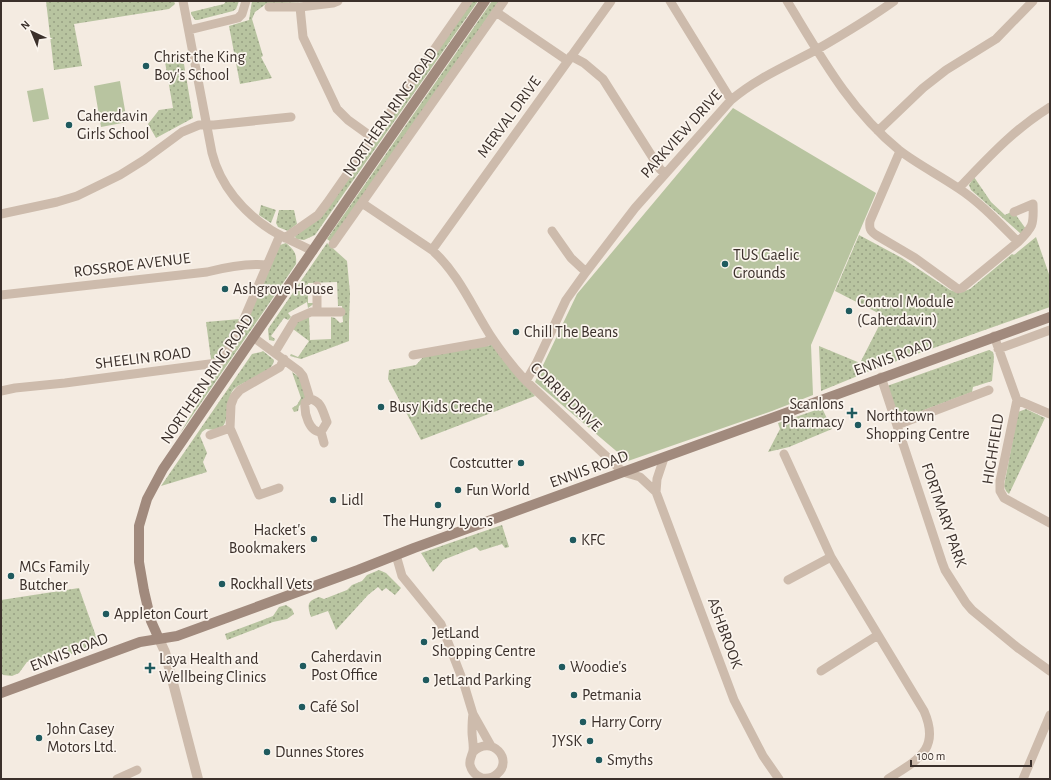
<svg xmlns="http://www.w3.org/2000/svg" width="1051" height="780" font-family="'Alegreya Sans',sans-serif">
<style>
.green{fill:url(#green-dots)}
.pitch{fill:#b8c4a0}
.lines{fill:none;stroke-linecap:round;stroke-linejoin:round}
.minor{stroke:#cdbbac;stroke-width:9}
.tertiary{stroke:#cdbbac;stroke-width:10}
.secondary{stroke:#a18a7d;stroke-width:10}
.poi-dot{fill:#1f5a5e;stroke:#fbf5ee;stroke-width:1.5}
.labels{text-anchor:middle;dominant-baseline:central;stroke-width:3.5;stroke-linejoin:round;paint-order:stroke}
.poi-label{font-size:16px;fill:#3b302b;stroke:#fbf5ee;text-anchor:start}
.street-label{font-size:16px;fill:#3b302b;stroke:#fbf5ee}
</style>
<defs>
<pattern id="green-dots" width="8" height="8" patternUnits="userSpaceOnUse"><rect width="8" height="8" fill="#b8c4a0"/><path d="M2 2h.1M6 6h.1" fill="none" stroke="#97a083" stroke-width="1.8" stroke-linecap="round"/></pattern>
</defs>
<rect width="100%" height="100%" fill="#f4ebe1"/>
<path class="green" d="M46,1H174L175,4L169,9L74,24L82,66L54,70Z
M226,1H239L236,9L233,11L198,20H195L191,14V12L224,4Z
M252,1H321L266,4L255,12L252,19L263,56L261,57L272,78L240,84L229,26L249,20Z
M470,1H478L315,235L304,240L296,239L295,236L321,217Z
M492,1H499L331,242L327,239Z
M173,58L184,64L193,118L156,138L148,124L159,110L173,108L165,62Z
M974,177L991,202L1005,215L1013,211L1026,229L1021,234L971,190L969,185Z
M261,205L276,210L271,223L259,215Z
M279,210H294L297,224L288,231L278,227L276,223Z
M859,235L902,258L950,290L959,293L970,289L1012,254L1014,255L1036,237L1050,277V307L877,368L821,391L819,346L860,363L884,316L835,291Z
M286,243C294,250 297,253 296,264L179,435L211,382L212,378L229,358L240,337L280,245Z
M327,243L347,261L350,293L349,321V341L301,359L290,356L291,354L298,357L309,341L293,329L298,321L309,317L310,340L331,339V317L335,318L340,323L343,322L342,306H338L337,282L308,283V303H315L308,308L307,302L288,313L291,317L288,320L284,318L271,336L275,339L274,341L269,340L268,329Z
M240,319L222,355L219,358L211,359L206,322Z
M492,345L535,396L421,440L388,379L389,370L416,365L425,355Z
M989,350L993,352L994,357L992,381L973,387L972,392L903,418L899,417L887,386Z
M263,351L274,360C273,371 258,376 249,380C244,383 236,386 233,390C225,401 232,429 215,430C212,430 209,429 206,429L202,432L200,436L207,453L203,462L207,472L161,486L252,354L261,352Z
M292,372L299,377L307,399L299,406L298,411L294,412L292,408L297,405L301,398Z
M822,408L832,429L789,447L768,452L780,429L778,423Z
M1026,409L1045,418L1009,494L1006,491L1004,486L1018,412Z
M502,525L509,547L505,548L502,544L480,551L476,547L443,560L433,572L421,553Z
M379,570L386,573L401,588L395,595L386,588L382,591L378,587L368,595L336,630L328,611L311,617C307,605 307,601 319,597L324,599L347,590L352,585L362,581L367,575Z
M79,588L98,642L69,655L57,652L27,662L19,673L12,676L3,675L1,672V600Z
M286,605L292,609L294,614L287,619L273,622L227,640L225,634L273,616L279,607Z"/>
<path class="pitch" d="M120,81L127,122L101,127L94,86Z
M43,88L49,119L33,122L27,91Z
M733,108L876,193L811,345L813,395L772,411L628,461L535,382L577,294Z"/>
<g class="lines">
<path class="minor" d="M183,1L212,153C220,185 243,212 271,230C284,238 299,244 313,251
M338,1L333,3L300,7L303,37L337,109L348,120L373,138
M670,1L731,100
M787,1C820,55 849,109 899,150C917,164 939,175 958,188C981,203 999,223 1018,242L962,288L958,289L955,287L915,258L876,235C870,231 869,228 870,221L900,151
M269,7H300
M496,12L568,61
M189,30L238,18L242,14L246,1
M571,56L584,63L603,79L660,169L665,174
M878,131L923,88L946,70L996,39L1033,1
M959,188C988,158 1014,129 1050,107
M362,203L432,250C459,274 473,309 492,338C502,353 514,368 526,381L623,472L640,477L656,492L734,700L763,756L779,779
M1014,212L1033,204C1034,225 1033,227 1018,242
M1,214L57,202L77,196L120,175L144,160L182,132L199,125H214L291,117
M552,231L571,258L586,272
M285,238L318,215L327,203L468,1
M333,244L504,1
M432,250L611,1
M1,295L207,272C227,267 247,263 267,265
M317,312V286
M994,336L1017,400L1000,481V491L1004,498L1050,523
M253,337L299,371L303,376L310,399
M998,349L1050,330
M275,352L295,319L311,312H341
M413,355L486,342L492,338
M881,377L942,562L945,570L966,603L972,610L1018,648L1050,671
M526,381L537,362L566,300L586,272L635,208L731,100C757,78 786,66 816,50C842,35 869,19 894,1
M1,391L15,388L65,383L217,363L221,361L237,335L280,235
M1017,400L1050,414
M897,425L989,390
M321,432L327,422C323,413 322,401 310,399L305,403C304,413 309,432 321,432L324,443
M210,435L230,428
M784,454L831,557L924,711C941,750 917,760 888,779
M279,488L259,495L230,428L231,405L234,397L240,390L280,367L284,359
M656,492L657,479L664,458
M396,555L402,576L441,624L463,681L473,714L491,746
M788,580L831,557
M821,671L878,635
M473,714C472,720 472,726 472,732C472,738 474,745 473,751C472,756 469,759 470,765C472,772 476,776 482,778C488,779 493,778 497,774C514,760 492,734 473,752
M117,779L137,770
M1023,779L1050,715"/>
<path class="tertiary" d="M159,639L165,652L198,779"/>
<path class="secondary" d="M159,639L151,621L144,591L139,562V526L147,499L163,469L376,158L485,1
M1,693L140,642L177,636L199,628L358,570L414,548L1050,317"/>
</g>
<g class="poi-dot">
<circle cx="146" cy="66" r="4"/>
<circle cx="69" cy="125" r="4"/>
<circle cx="725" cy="264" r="4"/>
<circle cx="225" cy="289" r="4"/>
<circle cx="849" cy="311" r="4"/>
<circle cx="516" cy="332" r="4"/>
<circle cx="381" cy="407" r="4"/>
<path d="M850 407h4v4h4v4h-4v4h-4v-4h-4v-4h4z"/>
<circle cx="858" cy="425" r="4"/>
<circle cx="521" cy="463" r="4"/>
<circle cx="458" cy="490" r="4"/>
<circle cx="333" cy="500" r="4"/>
<circle cx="438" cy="505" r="4"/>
<circle cx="314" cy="539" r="4"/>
<circle cx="573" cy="540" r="4"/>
<circle cx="11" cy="576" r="4"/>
<circle cx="222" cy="584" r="4"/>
<circle cx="106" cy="614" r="4"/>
<circle cx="424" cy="642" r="4"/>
<circle cx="303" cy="666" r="4"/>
<circle cx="562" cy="667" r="4"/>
<path d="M148 662h4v4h4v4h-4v4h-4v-4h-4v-4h4z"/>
<circle cx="426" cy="680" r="4"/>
<circle cx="574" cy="695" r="4"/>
<circle cx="302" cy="707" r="4"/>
<circle cx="583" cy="722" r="4"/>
<circle cx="39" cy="738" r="4"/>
<circle cx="590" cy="741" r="4"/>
<circle cx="267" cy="752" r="4"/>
<circle cx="599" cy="760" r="4"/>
</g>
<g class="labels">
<g class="poi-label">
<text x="154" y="57">Christ the King<tspan x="154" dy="18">Boy's School</tspan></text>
<text x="77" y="116">Caherdavin<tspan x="77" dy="18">Girls School</tspan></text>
<text x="733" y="255">TUS Gaelic<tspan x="733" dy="18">Grounds</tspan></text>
<text x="233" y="289">Ashgrove House</text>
<text x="857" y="302">Control Module<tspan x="857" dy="18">(Caherdavin)</tspan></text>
<text x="524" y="332">Chill The Beans</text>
<text x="844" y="404" text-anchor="end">Scanlons<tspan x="844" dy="18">Pharmacy</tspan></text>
<text x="389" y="407">Busy Kids Creche</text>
<text x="866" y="416">Northtown<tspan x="866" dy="18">Shopping Centre</tspan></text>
<text x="513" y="463" text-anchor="end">Costcutter</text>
<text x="466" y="490">Fun World</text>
<text x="341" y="500">Lidl</text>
<text x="438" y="521" text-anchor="middle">The Hungry Lyons</text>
<text x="306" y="530" text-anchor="end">Hacket's<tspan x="306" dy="18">Bookmakers</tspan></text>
<text x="581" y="540">KFC</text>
<text x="19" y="567">MCs Family<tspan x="19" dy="18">Butcher</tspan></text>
<text x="230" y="584">Rockhall Vets</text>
<text x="114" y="614">Appleton Court</text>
<text x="432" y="633">JetLand<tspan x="432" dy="18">Shopping Centre</tspan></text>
<text x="311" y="657">Caherdavin<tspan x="311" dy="18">Post Office</tspan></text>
<text x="159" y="659">Laya Health and<tspan x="159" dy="18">Wellbeing Clinics</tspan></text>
<text x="570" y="667">Woodie's</text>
<text x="434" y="680">JetLand Parking</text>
<text x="582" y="695">Petmania</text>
<text x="310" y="707">Café Sol</text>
<text x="591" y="722">Harry Corry</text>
<text x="47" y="729">John Casey<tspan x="47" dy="18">Motors Ltd.</tspan></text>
<text x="582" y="741" text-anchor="end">JYSK</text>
<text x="275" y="752">Dunnes Stores</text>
<text x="607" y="760">Smyths</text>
</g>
<g class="street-label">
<text transform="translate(390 112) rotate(-55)">NORTHERN RING ROAD</text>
<text transform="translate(509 117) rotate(-54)">MERVAL DRIVE</text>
<text transform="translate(681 134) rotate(-48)">PARKVIEW DRIVE</text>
<text transform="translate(132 265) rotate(-7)">ROSSROE AVENUE</text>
<text transform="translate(893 357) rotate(-20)">ENNIS ROAD</text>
<text transform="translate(143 358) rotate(-7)">SHEELIN ROAD</text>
<text transform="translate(207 379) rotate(-56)">NORTHERN RING ROAD</text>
<text transform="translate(566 397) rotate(44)">CORRIB DRIVE</text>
<text transform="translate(993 449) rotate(-81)">HIGHFIELD</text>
<text transform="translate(589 469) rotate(-20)">ENNIS ROAD</text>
<text transform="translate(944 515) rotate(71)">FORTMARY PARK</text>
<text transform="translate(725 633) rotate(70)">ASHBROOK</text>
<text transform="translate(69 652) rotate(-21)">ENNIS ROAD</text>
</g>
</g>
<rect width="1051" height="780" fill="none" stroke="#3b302b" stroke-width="4"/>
<g transform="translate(32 32) rotate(316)" stroke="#fbf5ee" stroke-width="3" paint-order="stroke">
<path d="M0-3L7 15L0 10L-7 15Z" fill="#3b302b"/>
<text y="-6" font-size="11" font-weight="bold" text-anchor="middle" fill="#3b302b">N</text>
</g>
<path d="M911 760v6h120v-6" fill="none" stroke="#3b302b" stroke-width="2"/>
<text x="917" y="760" font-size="12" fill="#3b302b" stroke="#fbf5ee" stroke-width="3" paint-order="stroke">100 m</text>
</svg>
